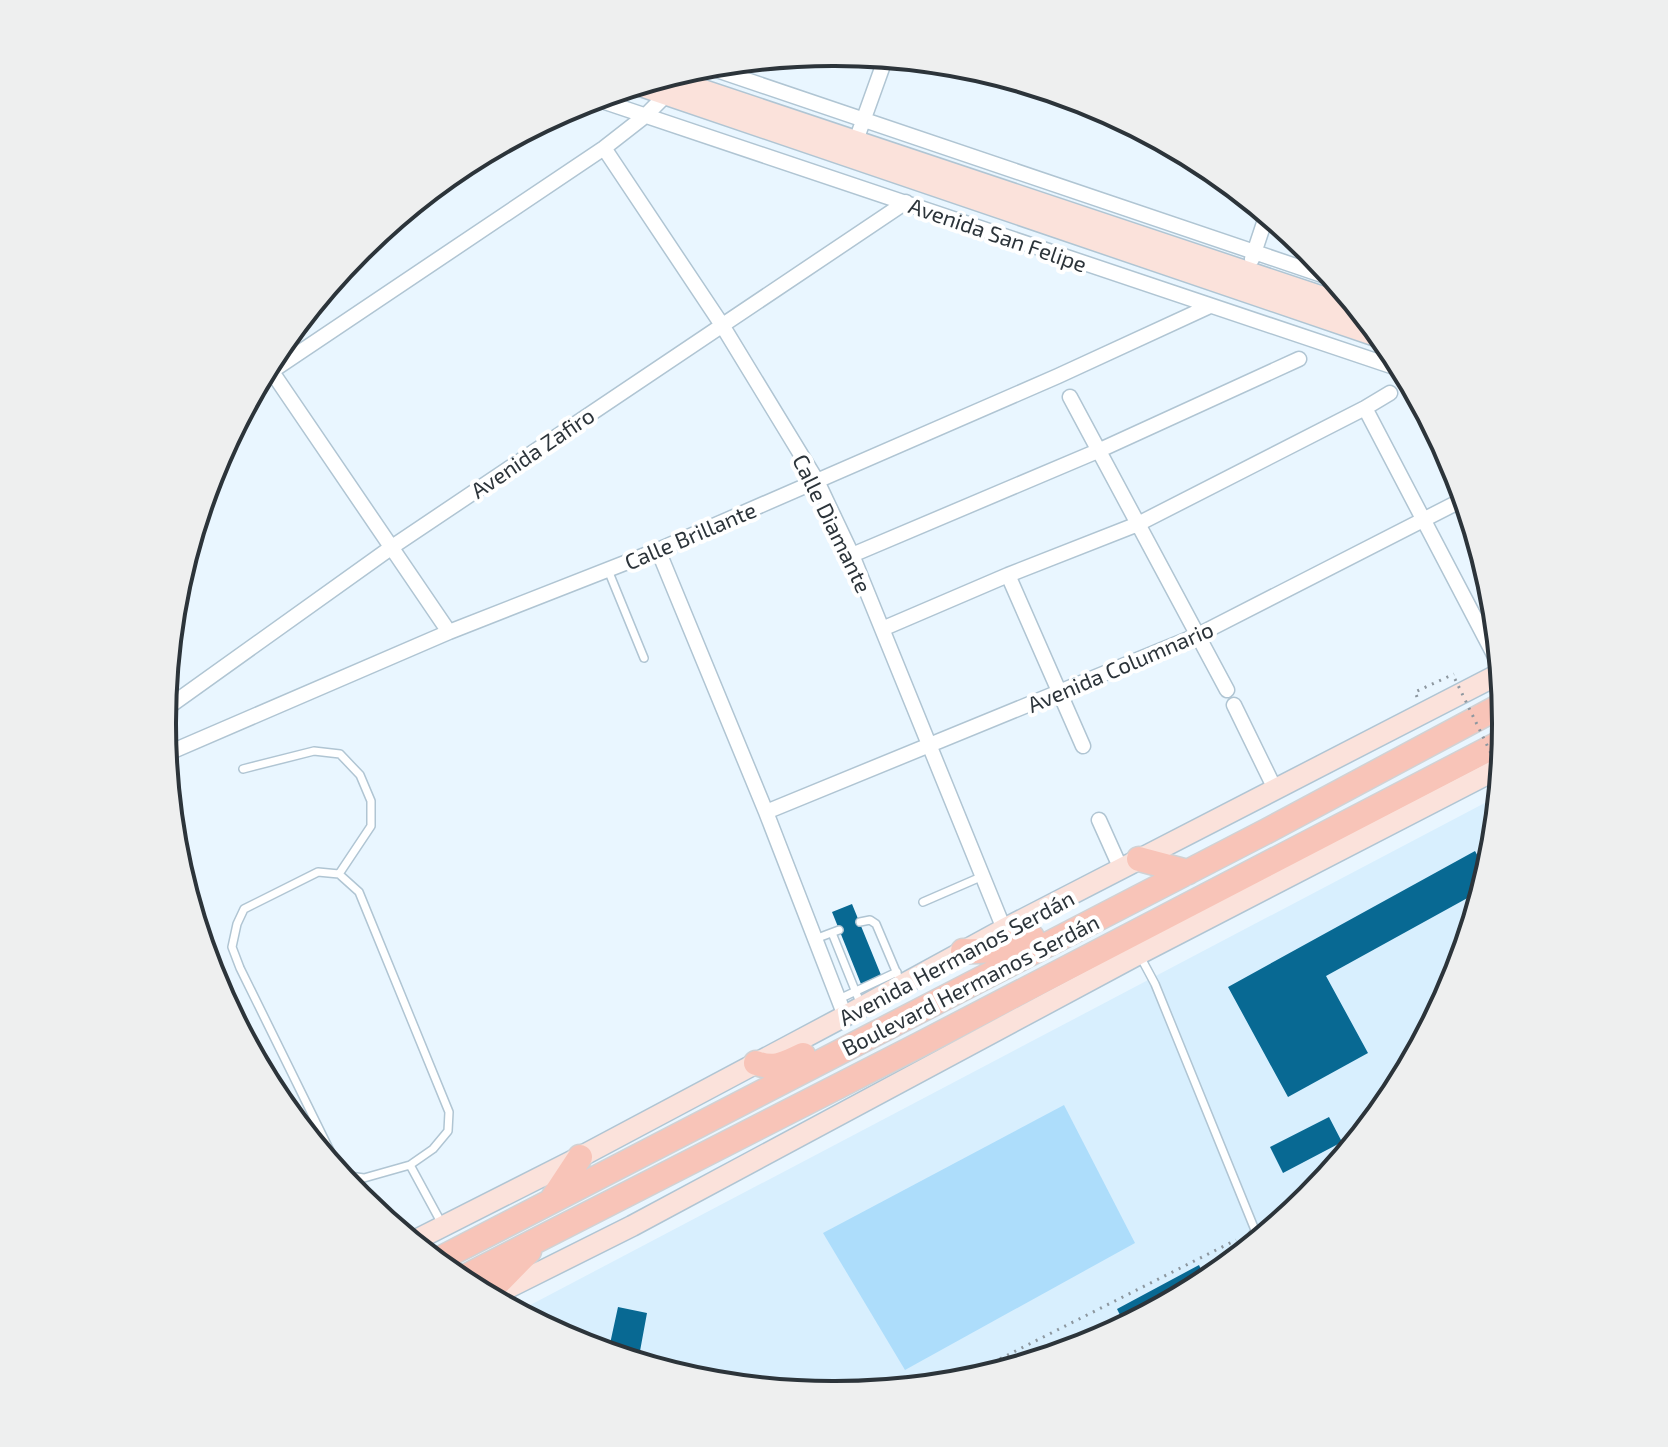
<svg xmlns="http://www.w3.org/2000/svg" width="1668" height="1447" font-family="'Exo 2',sans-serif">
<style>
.built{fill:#d8effe}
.green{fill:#adddfb}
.building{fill:#086993}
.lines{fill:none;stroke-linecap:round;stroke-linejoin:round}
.lane-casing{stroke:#b0c5d3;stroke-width:10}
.street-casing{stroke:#b0c5d3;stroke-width:17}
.secondary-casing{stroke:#b0c5d3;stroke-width:23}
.primary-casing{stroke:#d1d2d4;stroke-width:27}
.path{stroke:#8d979f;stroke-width:3;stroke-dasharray:2 6;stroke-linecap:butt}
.lane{stroke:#fff;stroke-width:7}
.street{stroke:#fff;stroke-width:14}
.secondary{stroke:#fbe2db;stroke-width:20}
.primary{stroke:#f8c4b8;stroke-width:24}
.path-bridge{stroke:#8d979f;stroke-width:3;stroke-dasharray:2 6;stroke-linecap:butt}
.labels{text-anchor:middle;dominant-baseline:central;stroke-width:8;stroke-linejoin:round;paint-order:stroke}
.street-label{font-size:22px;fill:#2c343a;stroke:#fff}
.rim{fill:none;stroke:#2c343a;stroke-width:4}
</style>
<rect width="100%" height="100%" fill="#e9f6ff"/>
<path class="built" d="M1498,796L1492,855L1454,981L1392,1097L1309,1199L1294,1211L1207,1282L1091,1344L965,1382L834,1395L703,1382L577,1344L517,1312Z"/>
<path class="green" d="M1064,1105L1135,1243L905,1370L823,1233Z"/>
<path class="building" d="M1475,851L1487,873L1482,890L1326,976L1368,1053L1288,1097L1228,987Z
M852,904L881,975L861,984L832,912Z
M1329,1117L1342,1142L1283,1173L1270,1147Z
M1199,1265L1207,1282L1125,1325L1117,1309Z
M618,1307L647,1313L638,1362L608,1353Z
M1113,1319L1118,1329L1091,1344L1085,1334Z"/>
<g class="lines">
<defs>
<path id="lane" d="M608,570L644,658
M243,769L314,751L340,754L360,775L371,801V826L339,874
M318,872L339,874L359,892L449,1112L448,1131L433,1149L410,1165L364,1178L349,1176L336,1163L240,968L232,947L237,924L244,909Z
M923,902L983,876
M860,922L870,920L876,924L901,983
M832,933L861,1005
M815,939L839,930
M1140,956L1155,984L1255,1230L1241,1254
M839,999L897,972
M410,1165L442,1224"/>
<path id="street" d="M702,65L1334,279
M593,98L1403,370
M604,148L722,325L817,481L852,555L1004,929
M853,149L886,57
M1252,259L1267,214
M268,366L449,632
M260,379L604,148L645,116L670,91
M1070,397L1227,690
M1365,408L1500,666
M658,550L766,812L845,1016
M852,555L1100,450L1299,359
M1008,575L1083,746
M882,629L1008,575L1138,524L1365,408L1390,393
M1234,705L1275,789
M164,710L392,547L906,202
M166,754L449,632L658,550L1058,376L1210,306
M766,812L1198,635L1464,499
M1099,820L1121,869"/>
<path id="secondary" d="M664,77L1359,309
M638,85L1382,338
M412,1242L580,1157L845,1016L1004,929L1501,673
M490,1297L632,1226L1139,954L1501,767"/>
<path id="primary" d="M1139,859L1188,872
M963,951C992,952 1005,948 1032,937
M756,1063C776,1070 785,1063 803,1055
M553,1198L580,1157
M436,1261L1267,831L1504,704
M459,1280L919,1045L1504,741
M486,1295L529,1251"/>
</defs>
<use href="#lane" class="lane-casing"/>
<use href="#street" class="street-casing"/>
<use href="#secondary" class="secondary-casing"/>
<use href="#primary" class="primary-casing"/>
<path class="path" d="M1417,697L1415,692L1454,674
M950,1384L1236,1240"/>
<use href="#lane" class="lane"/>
<use href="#street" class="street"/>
<use href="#secondary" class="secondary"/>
<use href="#primary" class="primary"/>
<path class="path-bridge" d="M1455,679L1501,774"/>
</g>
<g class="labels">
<g class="street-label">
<text transform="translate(998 234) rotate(19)">Avenida San Felipe</text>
<text transform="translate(532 452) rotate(-34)">Avenida Zafiro</text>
<text transform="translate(833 523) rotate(64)">Calle Diamante</text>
<text transform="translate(690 535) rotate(-23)">Calle Brillante</text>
<text transform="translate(1120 666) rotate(-23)">Avenida Columnario</text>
<text transform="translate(956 957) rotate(-28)">Avenida Hermanos Serdán</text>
<text transform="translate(970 984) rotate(-27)">Boulevard Hermanos Serdán</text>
</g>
</g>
<path d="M0 0H1668V1447H0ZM833 66H835A657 657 0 0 1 1492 723V724A657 657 0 0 1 835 1381H833A657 657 0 0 1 176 724V723A657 657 0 0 1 833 66Z" fill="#eeefef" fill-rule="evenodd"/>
<path class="rim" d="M833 66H835A657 657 0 0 1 1492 723V724A657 657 0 0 1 835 1381H833A657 657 0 0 1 176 724V723A657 657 0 0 1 833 66Z"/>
</svg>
